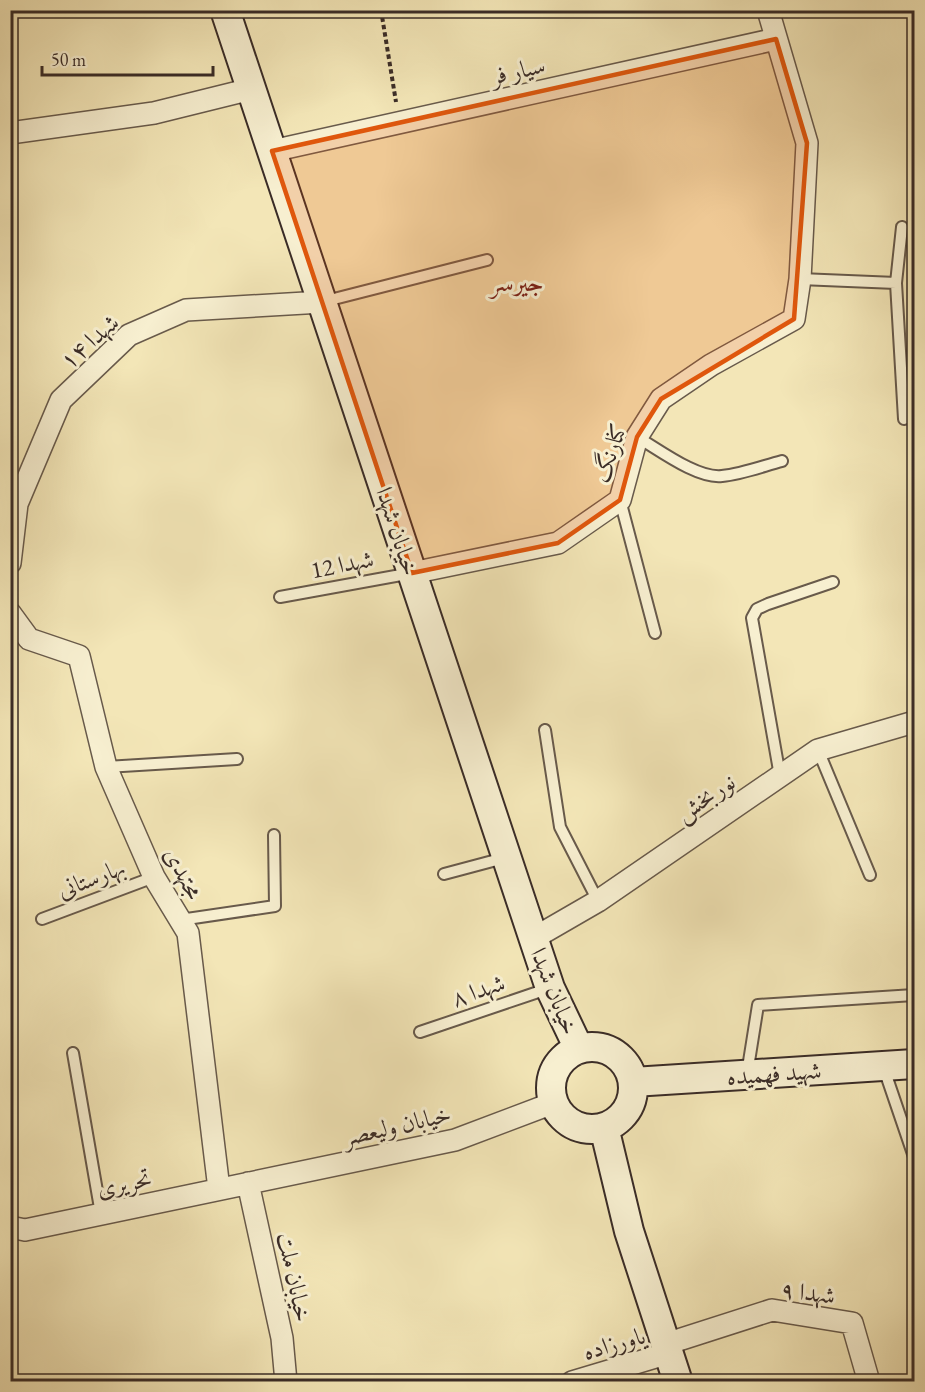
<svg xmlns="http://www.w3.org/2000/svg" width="925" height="1392" font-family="'EB Garamond',Amiri,serif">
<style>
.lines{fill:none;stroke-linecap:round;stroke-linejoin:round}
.service-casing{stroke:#685a4b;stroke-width:14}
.minor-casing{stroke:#685a4b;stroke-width:24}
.secondary-casing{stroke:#3a2c27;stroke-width:32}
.path{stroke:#3a2c27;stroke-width:4;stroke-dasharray:4.5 3;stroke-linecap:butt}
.service{stroke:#f7efd0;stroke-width:10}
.minor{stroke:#f7efd0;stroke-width:21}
.secondary{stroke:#f7efd0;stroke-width:28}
.marked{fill:#df570d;fill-opacity:0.2;stroke:#df570d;stroke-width:4.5;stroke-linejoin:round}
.labels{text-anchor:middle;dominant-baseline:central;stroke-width:6;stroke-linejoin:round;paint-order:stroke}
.street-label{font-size:24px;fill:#3a2c27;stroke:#f7efd0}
.neighbourhood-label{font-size:26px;fill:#7a1f14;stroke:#f7efd0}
</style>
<rect width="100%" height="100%" fill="#f3e6b7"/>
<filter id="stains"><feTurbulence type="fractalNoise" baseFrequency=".00333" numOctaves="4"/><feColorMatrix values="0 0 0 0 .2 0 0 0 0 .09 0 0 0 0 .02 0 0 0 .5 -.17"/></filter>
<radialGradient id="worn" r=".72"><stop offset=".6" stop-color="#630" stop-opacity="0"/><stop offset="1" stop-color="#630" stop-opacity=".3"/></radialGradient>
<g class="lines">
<defs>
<path id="service" d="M902,227L896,283L904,419
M800,279L896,283
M322,302L487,260
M637,437C658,449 697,479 722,476C742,474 763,466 782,461
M620,500L655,633
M280,597L412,573
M545,730L560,827L598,901
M818,750L870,875
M106,767L237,759
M780,776L752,618L757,609L768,604L833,582
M444,874L504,858
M42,919L154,877
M180,920L275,906L274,835
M420,1032L550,988
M73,1053L101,1214
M883,1066L914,1157
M747,1074L758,1005L914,995"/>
<path id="minor" d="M10,133L154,113L251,89
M272,151L776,39
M10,563L17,504L61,400L129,335L186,310L322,302
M412,573L558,543L620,500L637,437L661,399L711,365L794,319L800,279L807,143L768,10
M10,613L29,639L79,656L106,767L154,877L188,933L219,1189
M534,938L598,901L818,750L914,722
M248,1183L282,1338L286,1382
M10,1227L25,1230L455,1140L553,1103
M666,1344L772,1310L852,1323L869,1382
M572,1382L669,1353"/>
<path id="secondary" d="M225,10L550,988L579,1049
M551 1088a41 41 0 1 1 82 0a41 41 0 1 1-82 0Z
M633,1082L914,1064
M604,1127L629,1231L678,1382"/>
</defs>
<use href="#service" class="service-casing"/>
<use href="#minor" class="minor-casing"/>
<use href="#secondary" class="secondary-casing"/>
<path class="path" d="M381,10L396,102"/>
<use href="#service" class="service"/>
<use href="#minor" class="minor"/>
<use href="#secondary" class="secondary"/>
</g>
<path class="marked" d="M776,39L807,143L794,319L661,399L637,437L620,500L558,543L412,573L272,151Z"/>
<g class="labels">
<g class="street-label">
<text transform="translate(518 70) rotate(-13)">سیار فر</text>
<text transform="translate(89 341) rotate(-41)">شهدا ۱۴</text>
<text transform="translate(609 453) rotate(-71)">کنارنگ</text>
<text transform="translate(398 531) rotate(72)">خیابان شهدا</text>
<text transform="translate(342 564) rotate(-11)">شهدا 12</text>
<text transform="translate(705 797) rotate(-34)">نوربخش</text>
<text transform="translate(184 873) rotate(62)">مجتهدی</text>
<text transform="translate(91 878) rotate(-21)">بهارستانی</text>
<text transform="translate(478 990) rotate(-19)">شهدا ۸</text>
<text transform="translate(555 991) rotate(68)">خیابان شهدا</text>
<text transform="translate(774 1073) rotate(-4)">شهید فهمیده</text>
<text transform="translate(397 1125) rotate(-13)">خیابان ولیعصر</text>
<text transform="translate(124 1183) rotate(-12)">تحریری</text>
<text transform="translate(295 1277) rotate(78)">خیابان ملت</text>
<text transform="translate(808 1292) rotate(7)">شهدا ۹</text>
<text transform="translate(614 1343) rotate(-16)">یاورزاده</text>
</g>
<g class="neighbourhood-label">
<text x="517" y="282">جیرسر</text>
</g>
</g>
<rect width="925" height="1392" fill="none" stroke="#f3e6b7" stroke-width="36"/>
<rect x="12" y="12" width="901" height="1368" fill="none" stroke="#3a2c27" stroke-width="3"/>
<rect x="18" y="18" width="889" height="1356" fill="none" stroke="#3a2c27" stroke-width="1.5"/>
<path d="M42 66v9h171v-9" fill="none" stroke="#3a2c27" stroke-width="3"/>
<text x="51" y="66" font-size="18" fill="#3a2c27" stroke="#f7efd0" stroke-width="4.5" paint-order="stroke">50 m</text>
<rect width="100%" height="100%" filter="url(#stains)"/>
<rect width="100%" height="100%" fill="url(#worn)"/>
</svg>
